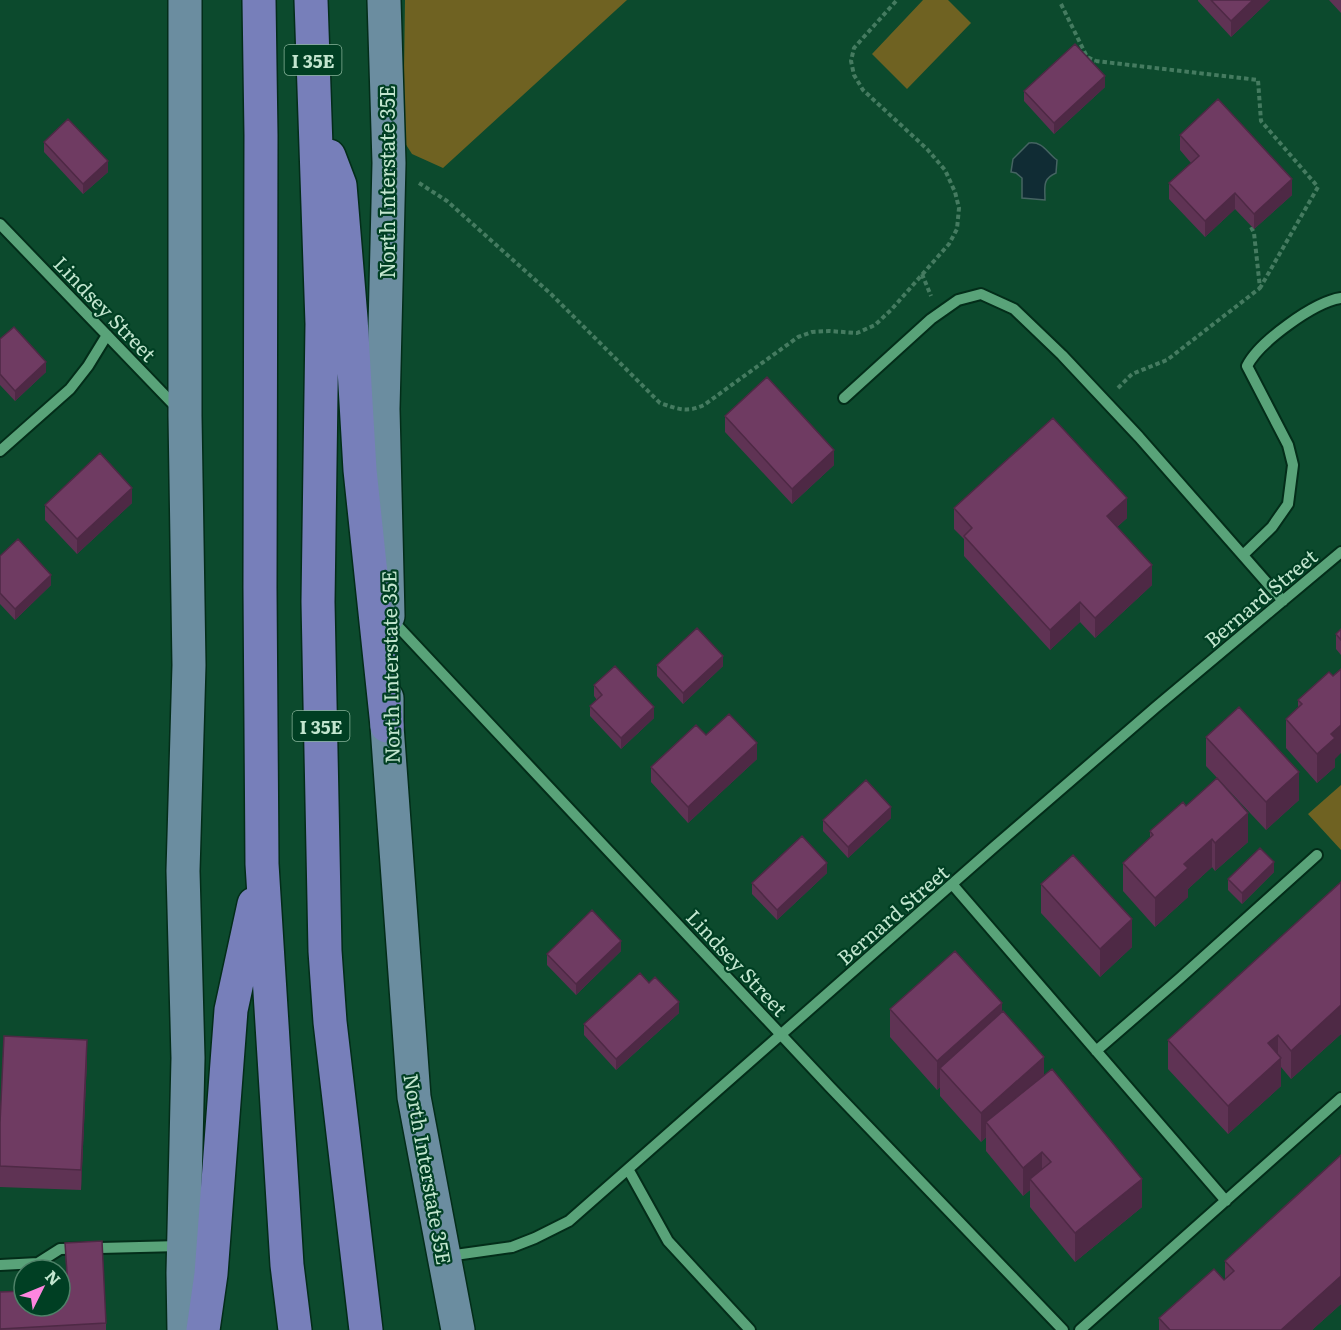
<svg xmlns="http://www.w3.org/2000/svg" width="1341" height="1330" font-family="Literata,serif">
<style>
.green{fill:#6f6222}
.water{fill:#102c34;stroke:#456462;stroke-width:1.5}
.lines{fill:none;stroke-linecap:round;stroke-linejoin:round}
.minor-casing{stroke:#032d19;stroke-width:14}
.major-casing{stroke:#032d19;stroke-width:36}
.highway-casing{stroke:#032d19;stroke-width:36}
.path{stroke:#457b60;stroke-width:4;stroke-dasharray:4.5 3;stroke-linecap:butt}
.minor{stroke:#59a379;stroke-width:10}
.major{stroke:#6b8da0;stroke-width:33}
.highway{stroke:#777fba;stroke-width:33}
.wall{fill:#5f3354}
.shaded-wall{fill:#4e2945}
.building{fill:#6f3b62;stroke:#4e2945;stroke-width:1.5}
.labels{text-anchor:middle;dominant-baseline:central;stroke-width:4.5;stroke-linejoin:round;paint-order:stroke}
.shield{fill:#003f23;stroke:#88b49b;stroke-width:1.5}
.shield-label{font-size:18px;font-weight:bold;fill:#c2e6cf}
.street-label{font-size:20px;fill:#c2e6cf;stroke:#003f23}
</style>
<rect width="100%" height="100%" fill="#0c4a2d"/>
<path class="green" d="M405,0H627L443,168L412,154L403,140Z
M923,0H948L971,23L907,89L872,54Z
M1341,785V850L1308,814Z"/>
<path class="water" d="M1029,143C1043,141 1047,153 1057,160L1056,173C1042,179 1045,187 1045,200L1022,198V178L1016,173L1011,172L1013,159Z"/>
<g class="lines">
<defs>
<path id="minor" d="M0,224L177,408
M844,398L931,319L958,300L981,294L1014,309L1062,355L1139,437L1283,601
M0,451L70,389L88,366L107,335
M1243,555L1272,527L1288,504L1293,465L1288,445L1247,366C1259,342 1314,302 1341,298
M391,619L830,1087L1063,1330
M952,884L1226,1201
M1096,1051L1179,979L1317,855
M628,1169L668,1241L750,1330
M448,1256L512,1247L535,1238L569,1221L994,847L1156,707L1341,552
M0,1265L38,1263L60,1249L180,1246
M1080,1330L1341,1098"/>
<path id="major" d="M384,0L389,163L383,409L388,616
M387,698V726L414,1097L458,1330
M184,1330L183,1273L188,1058L183,871L189,665L185,416V0"/>
<path id="highway" d="M259,0L261,135L260,588L262,864L287,1265L295,1330
M311,0L322,324L318,602L325,951L330,1022L366,1330
M329,156L340,185L351,318L360,470L387,726
M203,1330L211,1274L231,1010L254,904"/>
</defs>
<use href="#minor" class="minor-casing"/>
<use href="#major" class="major-casing"/>
<use href="#highway" class="highway-casing"/>
<path class="path" d="M1061,4L1087,57L1096,61
M1090,67L1096,61L1258,80L1261,121L1318,187L1260,288
M419,183L447,201L552,295L660,403C678,409 687,413 704,405L798,337L812,332L829,331L857,333L875,325L891,310L949,244L957,229L959,208L955,192L945,170L927,149L863,90L854,75L851,61L854,48L897,0
M922,274L931,296
M1118,388L1132,374L1167,360L1260,288L1254,233L1250,225"/>
<use href="#minor" class="minor"/>
<use href="#major" class="major"/>
<use href="#highway" class="highway"/>
</g>
<path class="wall" d="M1198,0H1270L1231,37L1198,1Z
M1329,0H1341V13Z
M1105,87L1054,134L1024,101V91Z
M1180,135L1292,195L1254,229L1235,209L1205,237L1169,199V183L1191,163L1180,150Z
M44,142L108,172L83,194L44,152Z
M0,339L46,372L15,401L0,385Z
M725,416L834,465L792,504L725,432Z
M132,503L77,554L45,520V505Z
M954,508L1127,518L1117,527L1152,585L1095,638L1080,622L1050,650L964,556V539L954,529Z
M0,556L51,585L15,620L0,604Z
M1341,629V655L1336,649V634Z
M657,665L723,666L683,704L657,676Z
M1329,672L1335,767L1317,783L1286,748V719L1298,708V700Z
M594,685L654,718L621,749L590,716V706L597,700L594,696Z
M706,735L757,759L688,823L651,782V767Z
M1206,737L1299,800L1266,830L1206,766Z
M1186,806L1248,842L1215,871L1212,867L1188,889V897L1155,927L1123,891V863L1150,838V831Z
M891,818L848,858L823,831V820Z
M1274,872L1242,904L1228,890V879Z
M827,873L777,920L752,894V883Z
M1341,882V1034L1291,1079L1281,1067V1086L1228,1134L1168,1069V1040Z
M1041,884L1132,947L1100,977L1041,913Z
M621,951L576,995L547,965V954Z
M649,983L679,1013L616,1070L584,1035V1024Z
M890,1009L1002,1013L1044,1075L1142,1207L1075,1262L1030,1207V1190L1023,1196L986,1151V1137L981,1142L940,1096V1087L937,1090L890,1037Z
M87,1060L81,1190L0,1187V1123Z
M65,1243L106,1323V1330H0V1292L67,1288Z
M1225,1261L1341,1304L1312,1330H1159V1318L1225,1280Z"/>
<path class="shaded-wall" d="M1253,0H1270L1231,37V21Z
M1105,76V87L1054,134V123Z
M108,161V172L83,194V184Z
M1292,179V195L1254,229V214Z
M1235,193V209L1205,237V221Z
M46,362V372L15,401V391Z
M834,450V465L792,504V489Z
M132,488V503L77,554V539Z
M1127,498V518L1107,536V516Z
M1152,565V585L1095,638V618Z
M51,575V585L15,620V609Z
M1080,602V622L1050,650V630Z
M723,656V666L683,704V693Z
M654,707V718L621,749V738Z
M1341,725V753L1335,759V767L1317,783V754L1331,734Z
M757,743V759L688,823V807Z
M1299,772V800L1266,830V802Z
M891,807V818L848,858V847Z
M1248,813V842L1215,871V843Z
M1212,839V867L1188,889V897L1155,927V898L1184,864Z
M1274,862V872L1242,904V893Z
M827,863V873L777,920V910Z
M1132,919V947L1100,977V949Z
M621,941V951L576,995V984Z
M679,1002V1013L616,1070V1059Z
M1002,1003V1032L940,1068V1087L937,1090V1061Z
M1341,1005V1034L1291,1079V1051Z
M1278,1035V1061L1281,1058V1086L1228,1134V1106L1268,1043Z
M87,1040V1060L81,1190V1170Z
M1044,1057V1085L986,1122V1137L981,1142V1113Z
M1042,1152V1180L1030,1179V1190L1023,1196V1168Z
M1142,1179V1207L1075,1262V1233Z
M1341,1276V1304L1312,1330H1281Z"/>
<path class="building" d="M1211,0H1253L1231,21Z
M1075,44L1105,76L1054,123L1024,91Z
M1218,99L1292,179L1254,214L1235,193L1205,221L1169,183L1199,156L1180,135Z
M68,119L108,161L83,184L44,142Z
M14,327L46,362L15,391L0,374V339Z
M767,377L834,450L792,489L725,416Z
M1053,418L1127,498L1107,516L1152,565L1095,618L1080,602L1050,630L964,536L972,528L954,508Z
M100,453L132,488L77,539L45,505Z
M18,539L51,575L15,609L0,593V556Z
M697,628L723,656L683,693L657,665Z
M1341,629V640L1336,634Z
M615,666L654,707L621,738L590,706L602,695L594,685Z
M1341,669V725L1331,734L1335,738L1317,754L1286,719L1302,704L1298,700L1329,672L1333,676Z
M1239,707L1299,772L1266,802L1206,737Z
M729,714L757,743L688,807L651,767L696,725L706,735Z
M1217,778L1248,813L1215,843L1212,839L1184,864L1188,868L1155,898L1123,863L1153,835L1150,831L1183,802L1186,806Z
M866,780L891,807L848,847L823,820Z
M802,836L827,863L777,910L752,883Z
M1260,848L1274,862L1242,893L1228,879Z
M1073,855L1132,919L1100,949L1041,884Z
M1341,882V1005L1291,1051L1278,1035L1268,1043L1281,1058L1228,1106L1168,1040Z
M592,910L621,941L576,984L547,954Z
M955,951L1002,1003L937,1061L890,1009Z
M640,973L649,983L655,977L679,1002L616,1059L584,1024Z
M1003,1011L1044,1057L981,1113L940,1068Z
M4,1036L87,1040L81,1170L0,1166V1123Z
M1052,1069L1142,1179L1075,1233L1030,1179L1051,1162L1042,1152L1023,1168L986,1122Z
M1341,1155V1276L1281,1330H1170L1159,1318L1214,1269L1224,1280L1234,1271L1225,1261Z
M102,1241L106,1323L0,1329V1292L24,1291V1306H60V1289L68,1288L65,1243Z"/>
<g class="labels">
<g class="shield">
<rect x="284.5" y="45" width="57" height="30" rx="4.5"/>
<rect x="292.5" y="711" width="57" height="30" rx="4.5"/>
</g>
<g class="shield-label">
<text x="313" y="60">I 35E</text>
<text x="321" y="726">I 35E</text>
</g>
<g class="street-label">
<text transform="translate(386 182) rotate(-90)">North Interstate 35E</text>
<text transform="translate(106 308) rotate(46)">Lindsey Street</text>
<text transform="translate(1260 597) rotate(-40)">Bernard Street</text>
<text transform="translate(389 667) rotate(-91)">North Interstate 35E</text>
<text transform="translate(892 914) rotate(-41)">Bernard Street</text>
<text transform="translate(738 962) rotate(47)">Lindsey Street</text>
<text transform="translate(429 1169) rotate(80)">North Interstate 35E</text>
</g>
</g>
<g transform="translate(42 1288) rotate(47)"><circle r="28" fill="#003f23" stroke="#4e8268" stroke-width="1.5"/>
<path d="M0-4.5L10 22L0 15L-10 22Z" fill="#fe86e0"/>
<text y="-9" font-size="16" font-weight="bold" text-anchor="middle" fill="#c2e6cf">N</text>
</g>
</svg>
